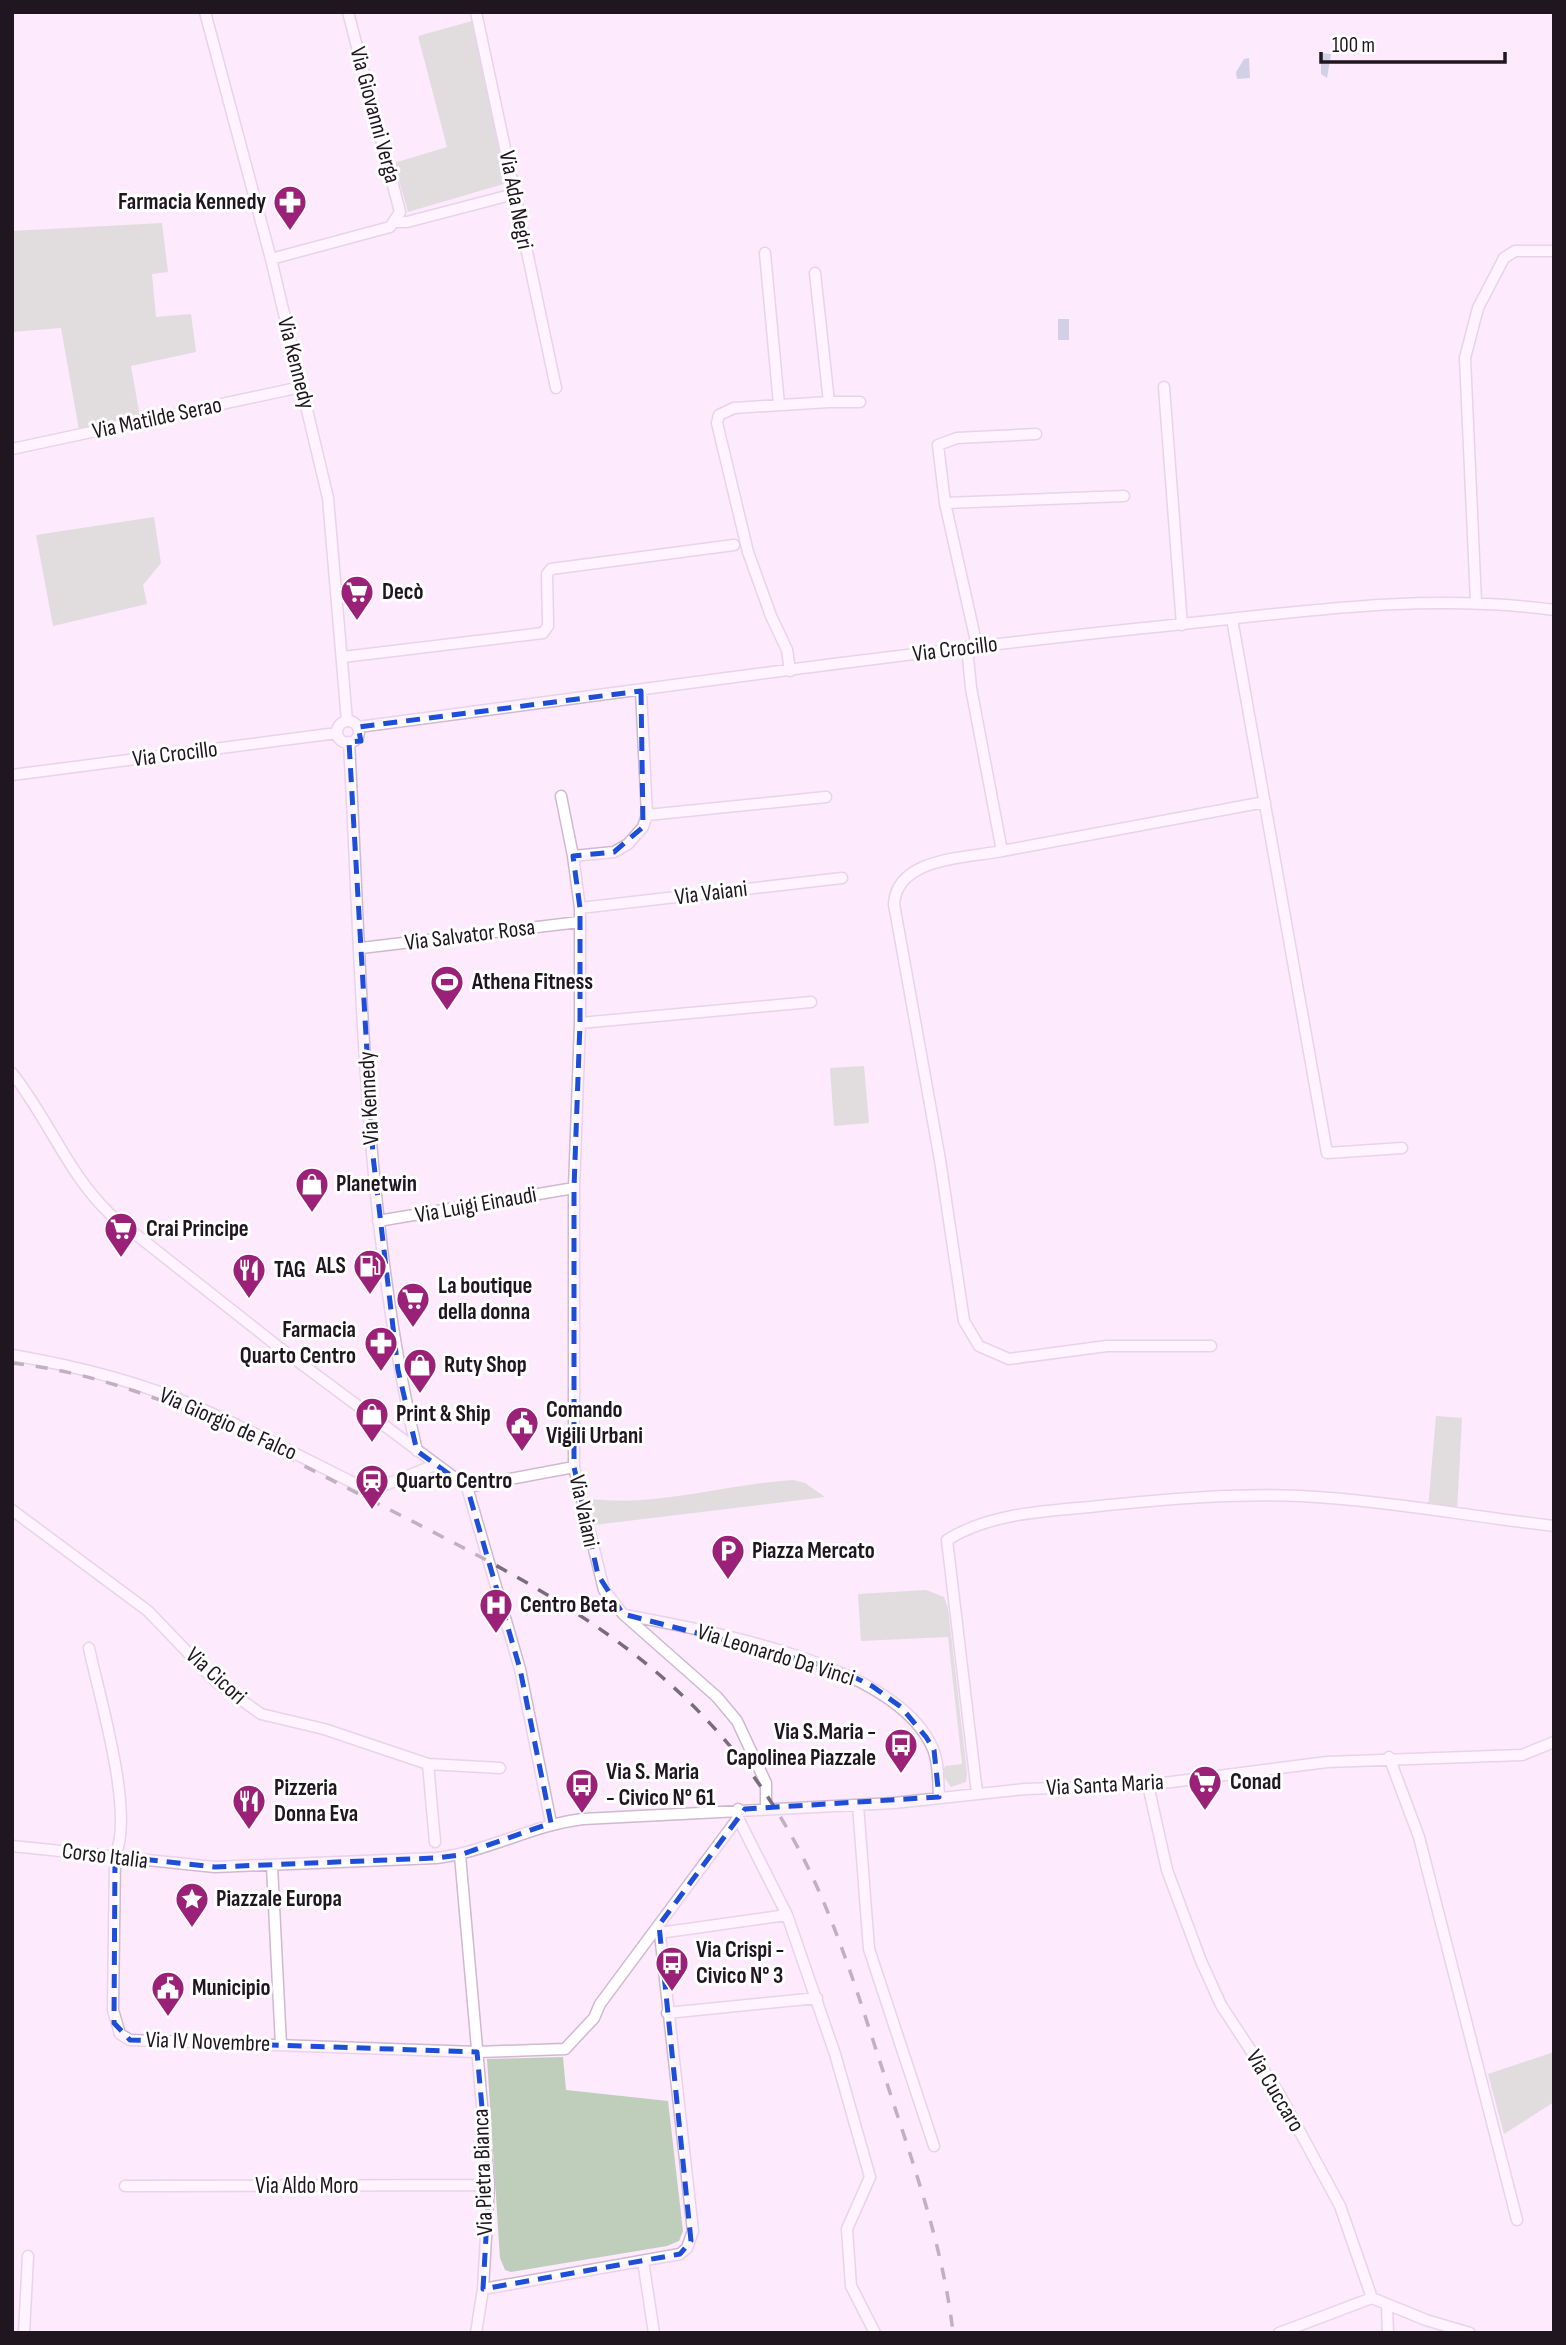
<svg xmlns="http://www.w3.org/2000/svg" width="1566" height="2345" font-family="'Sofia Sans Condensed',sans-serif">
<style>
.green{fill:#beceba}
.water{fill:#9db2ca}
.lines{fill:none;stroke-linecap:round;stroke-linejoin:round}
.minor-casing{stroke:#cfb8d0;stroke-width:13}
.minor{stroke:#fff;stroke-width:10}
.rail{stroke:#7a6c7a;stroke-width:3.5;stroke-dasharray:12 12;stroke-linecap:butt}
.marked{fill:none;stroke:#1d4ed8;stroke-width:5;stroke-dasharray:14 9;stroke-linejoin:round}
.labels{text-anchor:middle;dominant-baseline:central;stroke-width:6;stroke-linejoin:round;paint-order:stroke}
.street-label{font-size:23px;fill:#1f161f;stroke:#fff}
.poi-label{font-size:23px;font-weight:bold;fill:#1f161f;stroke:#fff;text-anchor:start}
</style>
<rect width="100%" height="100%" fill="#fdeafd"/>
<path class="green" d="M472,21L507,183L408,212L394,163L447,147L418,36Z
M162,223L168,272L152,274L156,317L191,314L196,352L131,366L140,417L79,430L61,328L12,332V231Z
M154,517L161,563L143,585L147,604L53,626L36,535Z
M864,1066L869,1123L834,1126L830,1068Z
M1436,1416L1462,1418L1457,1512L1428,1508Z
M793,1480L805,1483L825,1497L594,1525L591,1499C658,1507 726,1484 793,1480Z
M926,1590L944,1597L948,1608L967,1773L966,1782L951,1787L942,1774L945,1766L962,1764L948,1637L861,1641L858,1594Z
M1554,2052V2102L1504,2134L1488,2074Z
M563,2057L566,2090L668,2101L683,2231L679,2241L667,2246L511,2272L505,2270L500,2258L487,2059Z"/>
<path class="water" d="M1321,53L1331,54L1327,78L1321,74Z
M1249,58L1250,78L1237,79L1236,72L1244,59Z
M1058,319H1069V340H1058Z"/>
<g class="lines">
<defs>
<path id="minor" d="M205,12L271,259L328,498L347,721
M476,12L556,388
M396,222H407L514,194
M765,253L779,404
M271,259L390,227L400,212L348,12
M1164,387L1182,625
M829,402H860
M12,449L301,387
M945,503L1124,496
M1476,602L1465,358L1478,308L1504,258L1515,251H1554
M1232,619L1327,1153L1402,1148
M977,646L945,503L938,445L957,438L1036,434
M967,647L971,688L1002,851C967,858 897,857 894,904L940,1160L964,1321L979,1346L1009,1359L1107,1346H1211
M343,657L543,633L548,626L547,574L551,569L734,545
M790,671L787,650L771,616L748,552L717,423L719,415L734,408L829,402L815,273
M337 732a11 11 0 1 1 22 0a11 11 0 1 1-22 0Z
M358,727C620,693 881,655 1144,628C1280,615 1418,591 1554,610
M349,742C362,978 363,1219 417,1451
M12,775L337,733
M561,796L573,856L614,852L628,844L643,827L647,815L641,691
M647,815L826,797
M1002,851L1265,802
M573,856L580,908V1023L574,1188V1467L604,1590L623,1614L717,1697L737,1721L766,1783V1809
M580,908L842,878
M361,948L579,922
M580,1023L811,1002
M12,1073C48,1118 68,1174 110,1214L276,1345L467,1487L520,1669L551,1823
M378,1221L574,1188
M12,1355C76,1366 138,1381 197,1407C256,1432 312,1463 370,1491L435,1465
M467,1487L574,1467
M12,1510L148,1611L215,1681L261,1714L324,1729L428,1764L500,1768
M625,1615C708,1631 897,1663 933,1749C939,1763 938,1782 939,1797
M89,1648C99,1696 135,1813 115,1856L113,2010L120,2034L130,2040L477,2052L565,2049L594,2018L600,2004L738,1818V1809
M1389,1757L1419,1837L1517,2220
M428,1764L435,1842
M1148,1785L1167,1870L1201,1961L1221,2005L1280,2095L1340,2206L1372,2298L1426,2320L1470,2333
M977,1793L947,1540C988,1514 1042,1511 1090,1507C1165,1499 1242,1492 1317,1497C1396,1502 1475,1517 1554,1526
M858,1805L869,1949L934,2146
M738,1818L787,1915L835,2054L870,2177L847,2229L851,2286L875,2333
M12,1846L215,1867L436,1858C487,1852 532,1825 583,1819L894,1803L1025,1789L1148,1785L1327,1762L1522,1755L1554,1742
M460,1855L489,2185L483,2289L476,2333
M272,1866L281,2045
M659,1933L787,1915
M667,2013L817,1998
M125,2186L489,2185
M643,2261L654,2333
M483,2289L680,2254L687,2248L693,2231L659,1925
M1387,2306L1388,2333
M24,2333L28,2256
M1279,2333L1372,2298"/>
</defs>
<use href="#minor" class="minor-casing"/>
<use href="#minor" class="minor"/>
<path class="rail" d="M12,1363C136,1377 244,1435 353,1491C534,1584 696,1657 797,1846C835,1917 858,1995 883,2071C910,2156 943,2243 953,2333"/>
</g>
<path d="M0 0H1566V2345H0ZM641,691L643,827L614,852L573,856L580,908V1023L574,1188V1467L598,1575L623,1614L840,1670L872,1686L901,1707L926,1737L934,1750L939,1797L745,1809L659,1925L691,2241L680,2254L483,2289L489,2185L477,2052L130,2040L114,2023L115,1856L215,1867L436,1858L460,1855L551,1823L520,1669L467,1487L417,1451L398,1370L373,1156L349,742L361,741L358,727Z" fill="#fdeafd" fill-opacity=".55" fill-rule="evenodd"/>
<path class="marked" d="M641,691L643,827L614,852L573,856L580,908V1023L574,1188V1467L598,1575L623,1614L840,1670L872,1686L901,1707L926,1737L934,1750L939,1797L745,1809L659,1925L691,2241L680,2254L483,2289L489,2185L477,2052L130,2040L114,2023L115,1856L215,1867L436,1858L460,1855L551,1823L520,1669L467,1487L417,1451L398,1370L373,1156L349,742L361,741L358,727Z"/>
<defs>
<symbol id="pharmacy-pin" viewBox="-11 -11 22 30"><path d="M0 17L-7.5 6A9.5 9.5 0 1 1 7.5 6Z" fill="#9b2077" stroke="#fff"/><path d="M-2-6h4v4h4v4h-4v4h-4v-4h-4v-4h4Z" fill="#fff"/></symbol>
<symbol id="supermarket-pin" viewBox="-11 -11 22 30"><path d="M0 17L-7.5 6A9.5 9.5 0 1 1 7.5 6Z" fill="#9b2077" stroke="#fff"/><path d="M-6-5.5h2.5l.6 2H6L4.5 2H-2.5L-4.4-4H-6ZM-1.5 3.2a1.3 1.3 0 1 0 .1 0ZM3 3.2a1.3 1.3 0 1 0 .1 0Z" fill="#fff"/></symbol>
<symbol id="stadium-pin" viewBox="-11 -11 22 30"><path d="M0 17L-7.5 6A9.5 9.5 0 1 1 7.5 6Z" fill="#9b2077" stroke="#fff"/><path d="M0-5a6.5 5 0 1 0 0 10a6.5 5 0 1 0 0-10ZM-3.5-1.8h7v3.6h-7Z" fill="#fff"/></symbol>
<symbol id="shop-pin" viewBox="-11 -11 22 30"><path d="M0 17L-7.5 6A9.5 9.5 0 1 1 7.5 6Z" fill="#9b2077" stroke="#fff"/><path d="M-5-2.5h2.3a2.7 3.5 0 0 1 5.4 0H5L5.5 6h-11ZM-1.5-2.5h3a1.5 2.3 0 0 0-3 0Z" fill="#fff"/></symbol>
<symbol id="fuel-pin" viewBox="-11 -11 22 30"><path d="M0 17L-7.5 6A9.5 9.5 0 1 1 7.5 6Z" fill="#9b2077" stroke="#fff"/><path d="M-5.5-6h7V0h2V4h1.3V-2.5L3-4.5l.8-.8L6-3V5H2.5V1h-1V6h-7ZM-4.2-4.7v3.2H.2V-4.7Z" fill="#fff"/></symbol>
<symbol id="restaurant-pin" viewBox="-11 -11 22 30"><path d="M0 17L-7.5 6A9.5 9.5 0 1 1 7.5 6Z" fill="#9b2077" stroke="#fff"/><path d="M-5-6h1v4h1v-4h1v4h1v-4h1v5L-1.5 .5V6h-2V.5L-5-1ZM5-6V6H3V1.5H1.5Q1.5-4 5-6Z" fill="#fff"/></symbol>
<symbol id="civic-pin" viewBox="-11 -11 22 30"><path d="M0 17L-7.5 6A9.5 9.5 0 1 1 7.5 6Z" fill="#9b2077" stroke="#fff"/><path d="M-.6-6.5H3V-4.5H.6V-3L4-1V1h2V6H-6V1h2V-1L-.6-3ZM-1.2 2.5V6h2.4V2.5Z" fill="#fff"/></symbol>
<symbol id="station-pin" viewBox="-11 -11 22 30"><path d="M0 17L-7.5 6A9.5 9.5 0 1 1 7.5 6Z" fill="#9b2077" stroke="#fff"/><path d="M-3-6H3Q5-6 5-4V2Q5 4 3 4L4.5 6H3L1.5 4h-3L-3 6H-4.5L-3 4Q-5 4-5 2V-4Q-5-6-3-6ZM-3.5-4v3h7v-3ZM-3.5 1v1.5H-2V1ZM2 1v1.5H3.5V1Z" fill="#fff"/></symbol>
<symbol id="parking-pin" viewBox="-11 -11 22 30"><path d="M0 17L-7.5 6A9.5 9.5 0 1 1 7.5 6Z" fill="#9b2077" stroke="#fff"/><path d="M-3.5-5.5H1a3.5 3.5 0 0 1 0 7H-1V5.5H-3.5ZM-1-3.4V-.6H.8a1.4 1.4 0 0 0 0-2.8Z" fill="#fff"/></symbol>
<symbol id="hospital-pin" viewBox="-11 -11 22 30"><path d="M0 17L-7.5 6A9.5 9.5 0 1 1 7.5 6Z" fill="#9b2077" stroke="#fff"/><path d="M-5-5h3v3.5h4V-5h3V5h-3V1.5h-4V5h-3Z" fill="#fff"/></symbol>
<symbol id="bus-pin" viewBox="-11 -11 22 30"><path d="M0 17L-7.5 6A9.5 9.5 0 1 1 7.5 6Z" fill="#9b2077" stroke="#fff"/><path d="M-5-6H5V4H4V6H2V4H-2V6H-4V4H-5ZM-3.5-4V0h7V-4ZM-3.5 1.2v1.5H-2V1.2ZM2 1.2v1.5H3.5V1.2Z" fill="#fff"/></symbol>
<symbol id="sight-pin" viewBox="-11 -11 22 30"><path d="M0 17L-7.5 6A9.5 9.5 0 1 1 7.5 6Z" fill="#9b2077" stroke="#fff"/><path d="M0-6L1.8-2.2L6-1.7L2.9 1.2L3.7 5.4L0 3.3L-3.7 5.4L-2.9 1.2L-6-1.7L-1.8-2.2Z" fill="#fff"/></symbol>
</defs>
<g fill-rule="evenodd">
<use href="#pharmacy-pin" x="271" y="183" width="38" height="52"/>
<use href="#supermarket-pin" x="338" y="573" width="38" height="52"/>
<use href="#stadium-pin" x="428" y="963" width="38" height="52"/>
<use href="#shop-pin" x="293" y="1165" width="38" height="52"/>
<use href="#supermarket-pin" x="102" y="1210" width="38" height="52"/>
<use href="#fuel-pin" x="351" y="1247" width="38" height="52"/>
<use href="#restaurant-pin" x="230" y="1251" width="38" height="52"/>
<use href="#supermarket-pin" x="394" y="1280" width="38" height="52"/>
<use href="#pharmacy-pin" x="362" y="1324" width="38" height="52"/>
<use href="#shop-pin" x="401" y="1346" width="38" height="52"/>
<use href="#shop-pin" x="353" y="1395" width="38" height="52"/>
<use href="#civic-pin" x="503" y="1404" width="38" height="52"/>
<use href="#station-pin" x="353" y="1462" width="38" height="52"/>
<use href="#parking-pin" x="709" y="1532" width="38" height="52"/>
<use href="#hospital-pin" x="477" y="1586" width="38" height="52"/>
<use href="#bus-pin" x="882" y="1726" width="38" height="52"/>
<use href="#supermarket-pin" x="1186" y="1763" width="38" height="52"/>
<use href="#bus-pin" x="563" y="1766" width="38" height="52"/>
<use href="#restaurant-pin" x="230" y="1782" width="38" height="52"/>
<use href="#sight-pin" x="173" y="1880" width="38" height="52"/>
<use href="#bus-pin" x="653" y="1944" width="38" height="52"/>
<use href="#civic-pin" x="149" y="1969" width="38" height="52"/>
</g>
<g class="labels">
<g class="street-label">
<text transform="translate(375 115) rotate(75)">Via Giovanni Verga</text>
<text transform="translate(516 200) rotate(79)">Via Ada Negri</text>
<text transform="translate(296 363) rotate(76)">Via Kennedy</text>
<text transform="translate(157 418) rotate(-12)">Via Matilde Serao</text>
<text transform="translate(955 649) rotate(-7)">Via Crocillo</text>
<text transform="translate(175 754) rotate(-7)">Via Crocillo</text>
<text transform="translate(711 893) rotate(-7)">Via Vaiani</text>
<text transform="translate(470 935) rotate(-7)">Via Salvator Rosa</text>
<text transform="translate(369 1098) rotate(-93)">Via Kennedy</text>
<text transform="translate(476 1205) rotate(-10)">Via Luigi Einaudi</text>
<text transform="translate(228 1424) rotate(24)">Via Giorgio de Falco</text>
<text transform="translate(584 1511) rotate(78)">Via Vaiani</text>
<text transform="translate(776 1655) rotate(17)">Via Leonardo Da Vinci</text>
<text transform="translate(216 1676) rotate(42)">Via Cicori</text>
<text transform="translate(1105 1785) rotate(-3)">Via Santa Maria</text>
<text transform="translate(105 1856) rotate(7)">Corso Italia</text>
<text transform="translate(208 2042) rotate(2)">Via IV Novembre</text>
<text transform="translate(1275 2091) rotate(59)">Via Cuccaro</text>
<text transform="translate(483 2172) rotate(-92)">Via Pietra Bianca</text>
<text x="307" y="2186">Via Aldo Moro</text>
</g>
<g class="poi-label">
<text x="266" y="202" text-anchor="end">Farmacia Kennedy</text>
<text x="382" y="592">Decò</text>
<text x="472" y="982">Athena Fitness</text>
<text x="336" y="1184">Planetwin</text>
<text x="146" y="1229">Crai Principe</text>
<text x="346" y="1266" text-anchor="end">ALS</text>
<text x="274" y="1270">TAG</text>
<text x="438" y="1286">La boutique<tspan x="438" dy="26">della donna</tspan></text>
<text x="356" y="1330" text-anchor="end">Farmacia<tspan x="356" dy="26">Quarto Centro</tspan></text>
<text x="444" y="1365">Ruty Shop</text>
<text x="546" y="1410">Comando<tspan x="546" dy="26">Vigili Urbani</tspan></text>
<text x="396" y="1414">Print &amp; Ship</text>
<text x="396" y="1481">Quarto Centro</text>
<text x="752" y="1551">Piazza Mercato</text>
<text x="520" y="1605">Centro Beta</text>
<text x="876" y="1732" text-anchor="end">Via S.Maria -<tspan x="876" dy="26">Capolinea Piazzale</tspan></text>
<text x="606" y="1772">Via S. Maria<tspan x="606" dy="26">- Civico N° 61</tspan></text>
<text x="1230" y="1782">Conad</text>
<text x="274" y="1788">Pizzeria<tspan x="274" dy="26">Donna Eva</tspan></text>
<text x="216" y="1899">Piazzale Europa</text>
<text x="696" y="1950">Via Crispi -<tspan x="696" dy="26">Civico N° 3</tspan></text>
<text x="192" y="1988">Municipio</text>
</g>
</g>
<rect width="1566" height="2345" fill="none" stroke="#1f161f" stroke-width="28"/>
<path d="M1321 52v10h184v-10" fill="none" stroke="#1f161f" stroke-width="3.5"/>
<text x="1332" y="52" font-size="21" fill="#1f161f" stroke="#ffffff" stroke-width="5" paint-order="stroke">100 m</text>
</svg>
